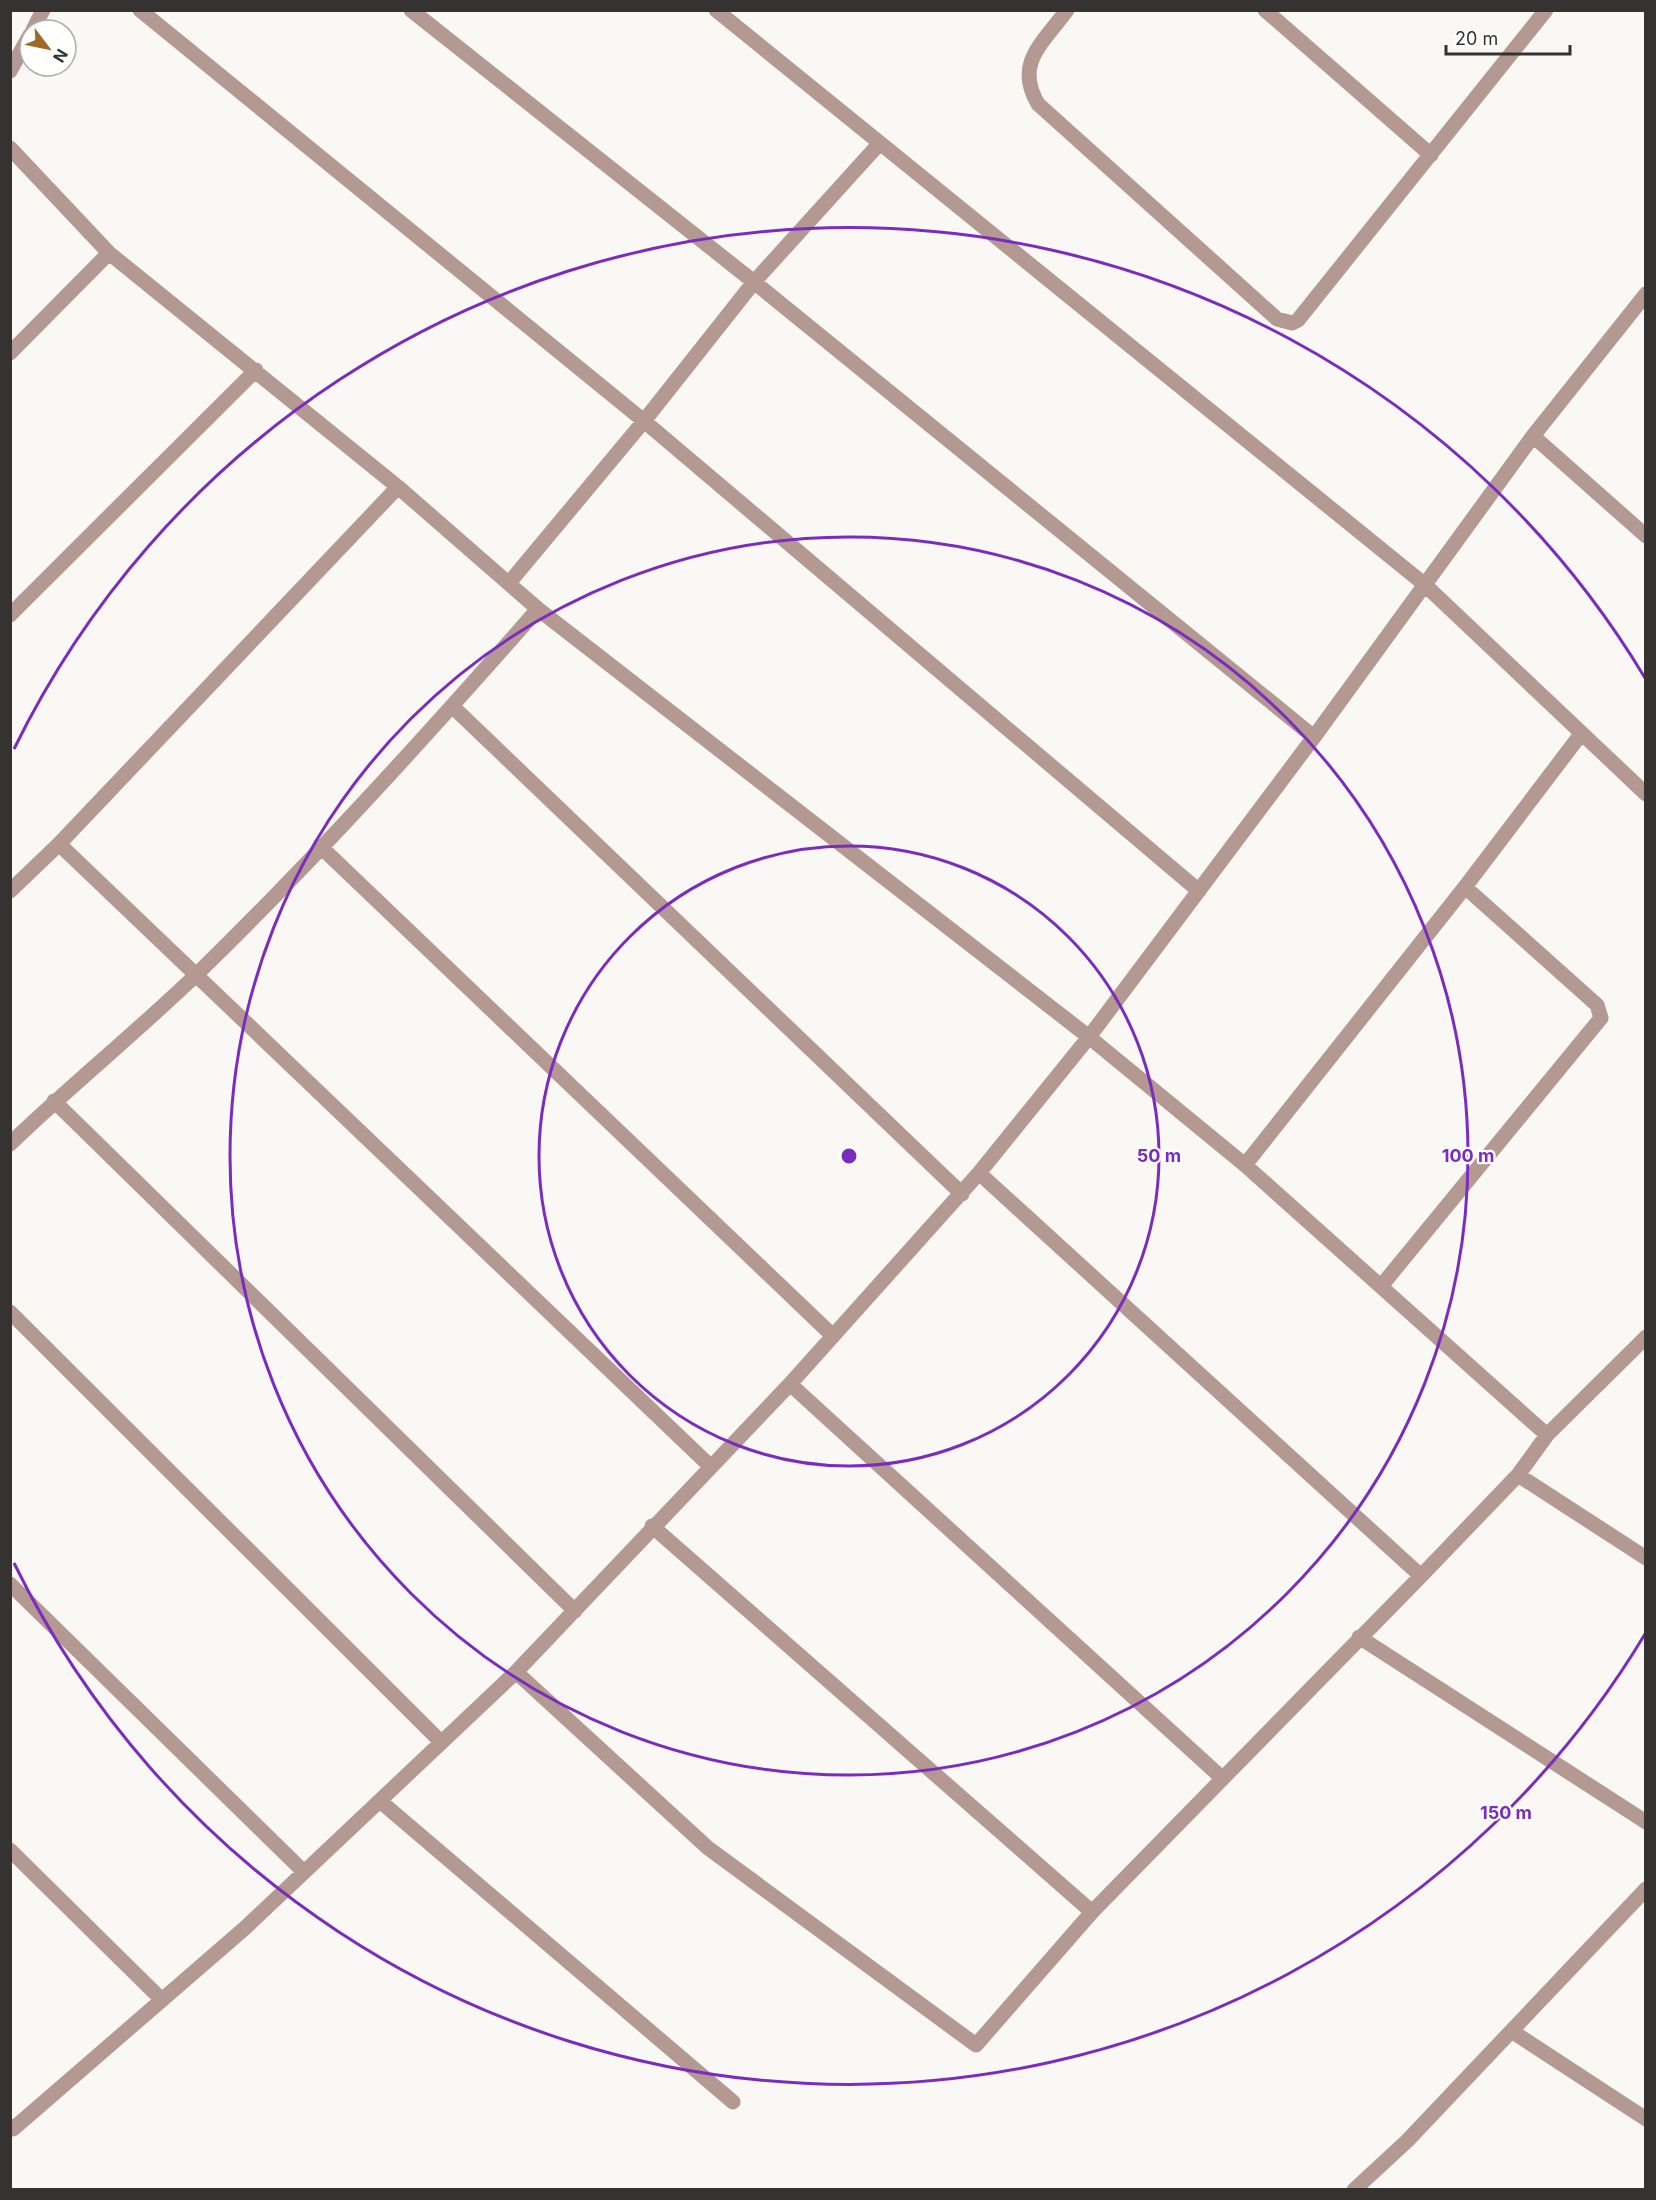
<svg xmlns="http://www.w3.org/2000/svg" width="1656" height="2200" font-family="Inter,sans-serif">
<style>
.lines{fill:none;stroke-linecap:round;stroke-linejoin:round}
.minor{stroke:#b39992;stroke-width:15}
.ring{fill:none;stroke:#7b2cbf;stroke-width:3}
.centre{fill:#7b2cbf;stroke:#fff;stroke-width:3}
.ring-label{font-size:18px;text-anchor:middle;font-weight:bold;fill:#7b2cbf;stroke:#fff;stroke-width:4.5;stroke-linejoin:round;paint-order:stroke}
</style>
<rect width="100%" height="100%" fill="#faf8f4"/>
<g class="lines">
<path class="minor" d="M140,10L644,421L1199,891
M411,10L754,282L1314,737
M716,10L1424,584L1646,794
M1067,10C1043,43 1014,63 1038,104L1277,319L1292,323L1298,320L1546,10
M1265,10L1431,155
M33,30L43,10
M10,71L30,35
M10,148L109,253L398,487L538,609C428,734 317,857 198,973C137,1032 71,1085 10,1144
M1646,294L1533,436L1314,737L1089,1037L979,1173L790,1384L516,1672L708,1848L976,2045L1092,1912L1421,1576L1518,1475L1547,1435L1646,1337
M10,353L109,253
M1533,436L1646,536
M509,583L644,421L754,282L879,144
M538,609L1089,1037L1245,1165L1547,1435
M10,615L256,370
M452,706L962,1194
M59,844L710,1466
M322,848L832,1335
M10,891L59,844L398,487
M54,1101L575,1611
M1245,1165L1465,887L1581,734
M979,1173L1421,1576
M1382,1285L1601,1018L1597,1005L1465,887
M10,1312L441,1742
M790,1384L1222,1778
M1518,1475L1646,1558
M652,1526L1092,1912
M10,1584L303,1871
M1359,1637L1646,1822
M380,1801L733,2102
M10,1850L162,2000
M1513,2032L1646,2119
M10,2126L13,2129L245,1928L516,1672
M1354,2190L1407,2141L1646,1889"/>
</g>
<g class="ring">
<circle cx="849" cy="1156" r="310"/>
<circle cx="849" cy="1156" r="619"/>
<path d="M1645 1634A929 929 0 0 1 14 1563M14 749A929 929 0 0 1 1645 678"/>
</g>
<circle cx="849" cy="1156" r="9" class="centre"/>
<g class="ring-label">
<text x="1159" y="1162">50 m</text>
<text x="1468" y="1162">100 m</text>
<text x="1506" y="1819">150 m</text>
</g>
<rect width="1656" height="2200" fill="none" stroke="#343332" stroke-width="24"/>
<g transform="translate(48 48) rotate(122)"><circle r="28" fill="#ffffff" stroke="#aeadad" stroke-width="1.5"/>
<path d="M0-4.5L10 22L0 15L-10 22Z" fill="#9e6b22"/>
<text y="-9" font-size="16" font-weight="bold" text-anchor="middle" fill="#343332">N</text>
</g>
<path d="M1446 45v9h124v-9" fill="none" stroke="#343332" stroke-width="3"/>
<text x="1455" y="45" font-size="18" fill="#343332" stroke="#ffffff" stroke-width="4.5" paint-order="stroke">20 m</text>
</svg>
